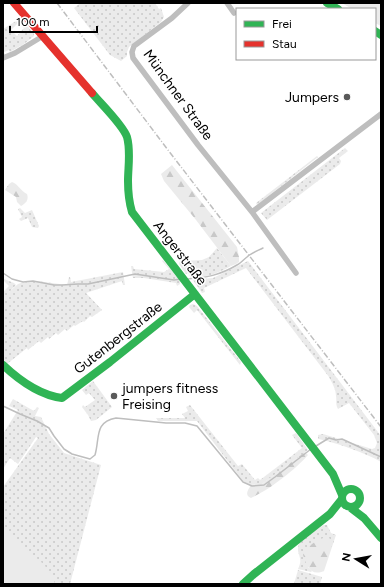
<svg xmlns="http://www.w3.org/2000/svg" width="384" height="587" font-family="Figtree,sans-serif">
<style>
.grass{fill:url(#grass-dots)}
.forest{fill:url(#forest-firs)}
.park{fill:#ebebeb}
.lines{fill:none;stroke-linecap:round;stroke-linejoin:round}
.stream{stroke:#bebebe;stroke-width:1.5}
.street{stroke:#bebebe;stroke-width:5.5}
.fast{stroke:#30b455;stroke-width:8}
.jam{stroke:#e5322d;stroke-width:8}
.rail{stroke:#bebebe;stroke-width:1.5;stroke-dasharray:6 2 1 2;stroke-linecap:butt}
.poi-dot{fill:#595959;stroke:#fff;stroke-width:1.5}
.labels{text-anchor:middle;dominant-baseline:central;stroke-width:3;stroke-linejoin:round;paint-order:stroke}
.street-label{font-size:14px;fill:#000;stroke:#fff}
.poi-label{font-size:14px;fill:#000;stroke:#fff;text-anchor:end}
</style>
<defs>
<pattern id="grass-dots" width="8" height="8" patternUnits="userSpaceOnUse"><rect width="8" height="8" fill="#ebebeb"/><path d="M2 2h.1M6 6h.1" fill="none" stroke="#c8c8c8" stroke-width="1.8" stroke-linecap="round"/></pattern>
<pattern id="forest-firs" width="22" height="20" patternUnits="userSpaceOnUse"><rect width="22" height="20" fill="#ebebeb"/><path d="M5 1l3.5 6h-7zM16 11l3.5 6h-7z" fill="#c8c8c8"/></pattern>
</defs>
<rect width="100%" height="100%" fill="#fff"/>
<path class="grass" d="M79,3H155L159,9L161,8L164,17L161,22L129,47L127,52V56L121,61L110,55L74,8L79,4Z
M21,18L22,19L11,30L17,36L24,28L21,25L24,22L34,34V36L24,44L10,52L9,50L4,52L5,55L3,56V29Z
M345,148L348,151L339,158L341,161L340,164L267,220L261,213Z
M317,156L318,157L257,205L256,203Z
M20,208L25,213L32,210L39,226L38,228L32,227L28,218L21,221L19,219L22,217L18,209Z
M217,248L231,266C217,274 207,277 191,278L188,273L186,274L179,264L180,261L202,260L209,257Z
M163,260L180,281V284L177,286L176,283L144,278H133L131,266H133L134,269L164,272L169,269L162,261Z
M248,261L381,436V462C364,452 339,444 319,439L318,438V435L323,434L372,449L375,448L377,443L374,435L349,403L338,409C335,404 337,401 336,396C336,389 332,383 329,377L246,268L204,288L205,292L202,293L193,280L213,278Z
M123,272L125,285H123L122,281L86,293L102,310L92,317L90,316L84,322L83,321L75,326L74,325L67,331L65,329L58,335L56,333L49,339L48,337L41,343L39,341L28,350L27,348L7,364L3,359V292L9,286L3,280L4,279L14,283L16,285L8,293L18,284L21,283L37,281L67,285L69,277H70L71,282Z
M193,304L197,306L241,362L240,365L197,310L194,313L189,307L190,305Z
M93,381L112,407L96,420L91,421L88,415L82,407L83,405L85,407L95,400L89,393L86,395L82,390Z
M13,399L34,411L37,407L39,408L35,416L41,417L49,434L64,453L101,465L70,584H38L3,529V487L38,438L36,437L18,464L10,458L3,469V434L18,410L9,406Z
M190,405L238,466L242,464L255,480L258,478L260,480L302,448L292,435L296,433L308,450L262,484L251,485L243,481L197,421H158L156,418H185L182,414L188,411L186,407Z
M324,525H327L331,533L336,535L332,547V540L308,567L312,571L311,572L298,569C302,560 300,559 298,551C298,549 298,546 299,544C303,539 318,528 324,525Z
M298,570L322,577L320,584H294Z"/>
<path class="forest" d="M172,165L237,247L239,257V262L236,264L231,266L196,220L164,181L161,174Z
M12,182C18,184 21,191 27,194C29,200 26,203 21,206L17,202L16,197L5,190L9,184Z
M305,452L308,455C295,470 269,490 251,498C244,495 248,490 251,485L262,484Z
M327,537L332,540V547L324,571C310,577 307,565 303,555C307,546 317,539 327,537Z"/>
<path class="park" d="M342,3H381V26L375,23V9H352Z
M3,527C10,534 16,540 23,547C35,557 52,568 55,584H6L3,583Z"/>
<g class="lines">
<path class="stream" d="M3,273L12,279L23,282L33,281L54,285H62L78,284H88L121,277L135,274L174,280L181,279
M187,279C206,278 220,275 237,265C241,263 243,260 247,257C251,253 257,251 263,248
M3,406L20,414L37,421L49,428L54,436L64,449L72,454L90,459L95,455C100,438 94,422 116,418L166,423H185L197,426L243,482L252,486L264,485L275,477L311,449
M316,446L329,438L336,440L342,439L381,457"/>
<path class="street" d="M188,3L172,18L134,46L132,52L133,58L198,145L252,212L296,273
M227,3L234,13
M3,58L15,53L43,36
M252,212L381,114"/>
<path class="fast" d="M327,3L338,9
M375,31L381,35
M92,93C101,104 123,125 127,137C131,151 128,167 128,181C128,192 129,202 132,212L333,474L342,495
M3,365C20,381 39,395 62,398L110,362L195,294
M342 498a9 9 0 1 1 18 0a9 9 0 1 1-18 0Z
M351,508L364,518L381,538
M243,584L254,574L330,514L342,499"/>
<path class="jam" d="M14,3L92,93"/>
<path class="rail" d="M57,3L168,150L381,427"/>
</g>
<g class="poi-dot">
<circle cx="347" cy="97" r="4"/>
<circle cx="114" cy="396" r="4"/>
</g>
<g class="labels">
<g class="street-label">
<text transform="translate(178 95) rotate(54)">Münchner Straße</text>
<text transform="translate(180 253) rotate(52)">Angerstraße</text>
<text transform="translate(118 338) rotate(-38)">Gutenbergstraße</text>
</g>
<g class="poi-label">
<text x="339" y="97">Jumpers</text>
<text x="122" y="388" text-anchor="start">jumpers fitness<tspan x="122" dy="16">Freising</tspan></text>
</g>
</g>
<rect width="384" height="587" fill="none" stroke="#000000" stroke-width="8"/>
<rect x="236" y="8" width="140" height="52" fill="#ffffff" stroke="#999999"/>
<rect x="244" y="21" width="20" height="6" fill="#30b455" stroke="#999999"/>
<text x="272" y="28" font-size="12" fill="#000000">Frei</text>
<rect x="244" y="41" width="20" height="6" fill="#e5322d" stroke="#999999"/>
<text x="272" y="48" font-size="12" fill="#000000">Stau</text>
<g transform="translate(356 559) rotate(281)" stroke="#ffffff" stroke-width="3" paint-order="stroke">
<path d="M0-3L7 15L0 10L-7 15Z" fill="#000000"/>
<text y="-6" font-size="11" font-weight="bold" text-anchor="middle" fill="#000000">N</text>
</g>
<path d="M10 26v6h87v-6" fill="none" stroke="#000000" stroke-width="2"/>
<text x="16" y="26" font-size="12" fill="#000000" stroke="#ffffff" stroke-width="3" paint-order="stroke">100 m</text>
</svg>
